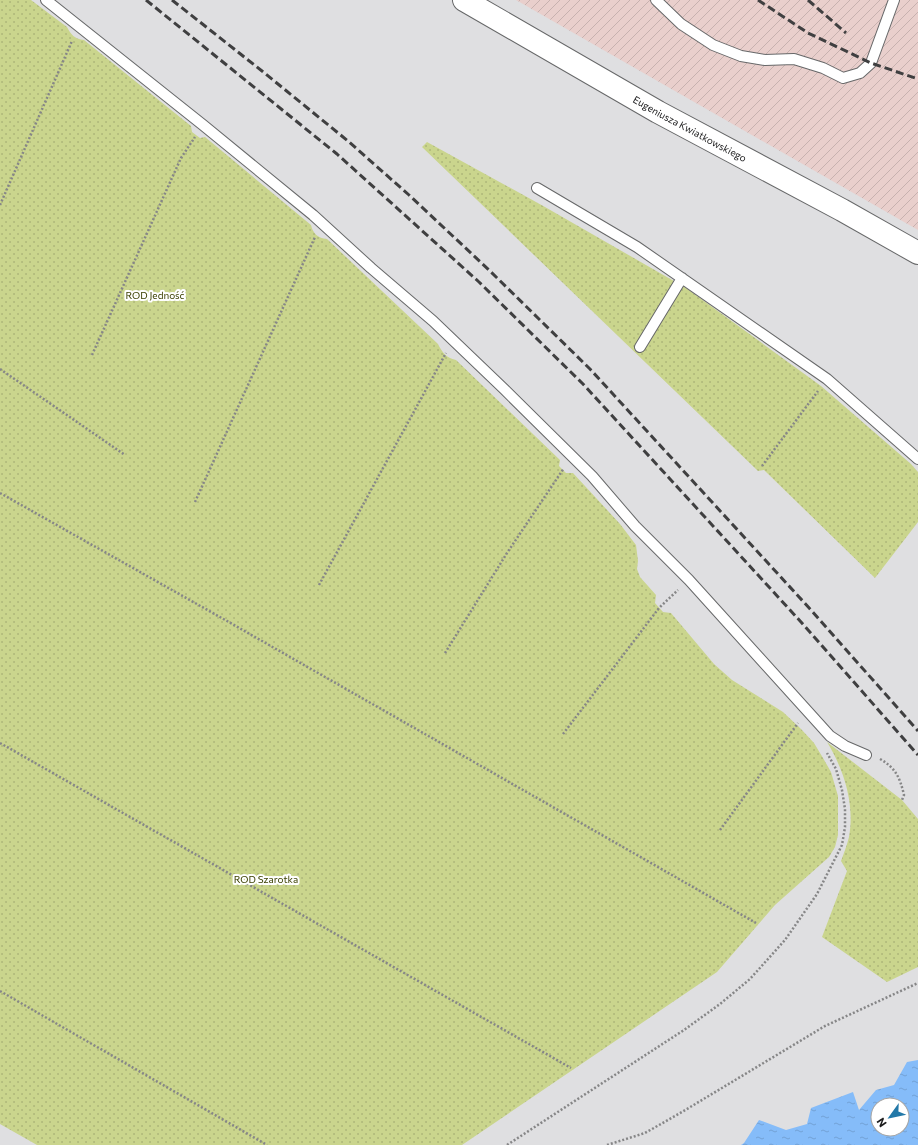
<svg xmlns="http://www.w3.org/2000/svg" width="918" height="1145" font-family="Commissioner,sans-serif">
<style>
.industrial{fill:url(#industrial-furrows)}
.grass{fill:url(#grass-dots)}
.water{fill:url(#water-ripples);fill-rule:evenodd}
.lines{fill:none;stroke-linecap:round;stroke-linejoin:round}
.lane-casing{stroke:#676869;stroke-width:12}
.secondary-casing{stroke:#676869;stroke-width:24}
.path{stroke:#868687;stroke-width:2.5;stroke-dasharray:2 2;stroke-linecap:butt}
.lane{stroke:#fff;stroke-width:10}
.secondary{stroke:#fff;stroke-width:22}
.rail{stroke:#3f3f40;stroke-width:3;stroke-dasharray:8 4;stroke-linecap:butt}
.labels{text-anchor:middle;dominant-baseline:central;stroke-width:4;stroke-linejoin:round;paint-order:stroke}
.street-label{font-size:10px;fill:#1b1b1c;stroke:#fff}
.park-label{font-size:10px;fill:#3b4000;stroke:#fff}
</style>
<defs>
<pattern id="industrial-furrows" width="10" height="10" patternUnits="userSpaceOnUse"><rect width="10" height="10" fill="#e9cfcc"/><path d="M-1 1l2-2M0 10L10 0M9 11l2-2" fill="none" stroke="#c7b1af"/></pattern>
<pattern id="grass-dots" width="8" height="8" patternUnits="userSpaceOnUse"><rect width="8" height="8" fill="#cad58d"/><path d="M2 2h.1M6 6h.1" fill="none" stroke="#adb679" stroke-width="1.8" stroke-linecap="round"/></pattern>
<pattern id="water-ripples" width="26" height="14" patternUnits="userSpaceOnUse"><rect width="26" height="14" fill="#85bcf9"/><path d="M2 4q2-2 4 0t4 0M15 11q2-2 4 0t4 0" fill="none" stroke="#72a1d5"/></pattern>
</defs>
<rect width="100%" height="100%" fill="#dfdfe1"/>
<path class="industrial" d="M516,0H918V230Z"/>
<path class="grass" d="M0,0H31L67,27C71,35 75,39 84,40L191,126L192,132L200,138L205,137L311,225C313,234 318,238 327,239L438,344C442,352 446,358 456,360L560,460L559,466L566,473H573L620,524L636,545L638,561L637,569L640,577L656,595L655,603L663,612L671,613L714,664L732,680L783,712L801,729L814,743L823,758L831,772L838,796V835L835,847L829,857L775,905L717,972L462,1145H37L0,1124Z
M427,142L545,207L686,288L821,386L911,464L918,472V522L875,578L764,470L758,471L422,147Z
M827,742L902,800L918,819V967L887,982L822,937L847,871L841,861C844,853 847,845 849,837C855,804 844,770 827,742Z"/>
<path class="water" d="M918,1060V1145H741L744,1143L759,1120L786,1130L807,1124L811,1108L853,1092L859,1110L876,1090L894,1085L907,1062ZM878,1105H902V1129H878Z"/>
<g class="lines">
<defs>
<path id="lane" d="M46,0L203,125L313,215L371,268L433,321L504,389L592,476L635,526L689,580L830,736L845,746L866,755
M656,0L681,24L713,45L741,56L765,60L794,59L823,68L843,78L860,73L871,63L894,0
M537,188L637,247L827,379L918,459
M640,347L682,278"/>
<g id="secondary">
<path id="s1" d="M464,0L658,112L842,210L918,253"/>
</g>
</defs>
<use href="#lane" class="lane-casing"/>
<use href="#secondary" class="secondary-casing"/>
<path class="path" d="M0,205L72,41
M92,355L181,158L195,137
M0,369L125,455
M762,466L818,391
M0,493L227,621L756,923
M195,502L315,237
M319,585L446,353
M445,653L507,553L564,468
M563,734L659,608L678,590
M0,743L571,1068
M880,759C896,768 900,778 904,795L902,800
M720,830L798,723
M0,991L267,1145
M507,1145L684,1030L720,1004L750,979L785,940L817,894L842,845L845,827V809L842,790L836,769L827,753
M607,1145L645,1133L682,1112L825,1026L918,983"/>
<use href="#lane" class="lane"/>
<use href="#secondary" class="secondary"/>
<path class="rail" d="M146,0L337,154L479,282L583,384L801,622L918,755
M172,0L262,71L348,141L409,195L489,270L590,369L811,610L918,731
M758,0L808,33L871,63L918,79
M808,0L846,33"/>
</g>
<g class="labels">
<g class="street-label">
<text stroke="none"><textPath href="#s1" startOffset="260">Eugeniusza Kwiatkowskiego</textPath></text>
</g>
<g class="park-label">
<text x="155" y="295">ROD Jedność</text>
<text x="266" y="879">ROD Szarotka</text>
</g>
</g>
<g transform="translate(890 1117) rotate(237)"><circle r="19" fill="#ffffff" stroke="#a4a4a4"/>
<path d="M0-3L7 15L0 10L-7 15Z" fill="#2278a8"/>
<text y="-6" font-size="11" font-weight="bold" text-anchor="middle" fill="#1b1b1c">N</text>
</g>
</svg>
